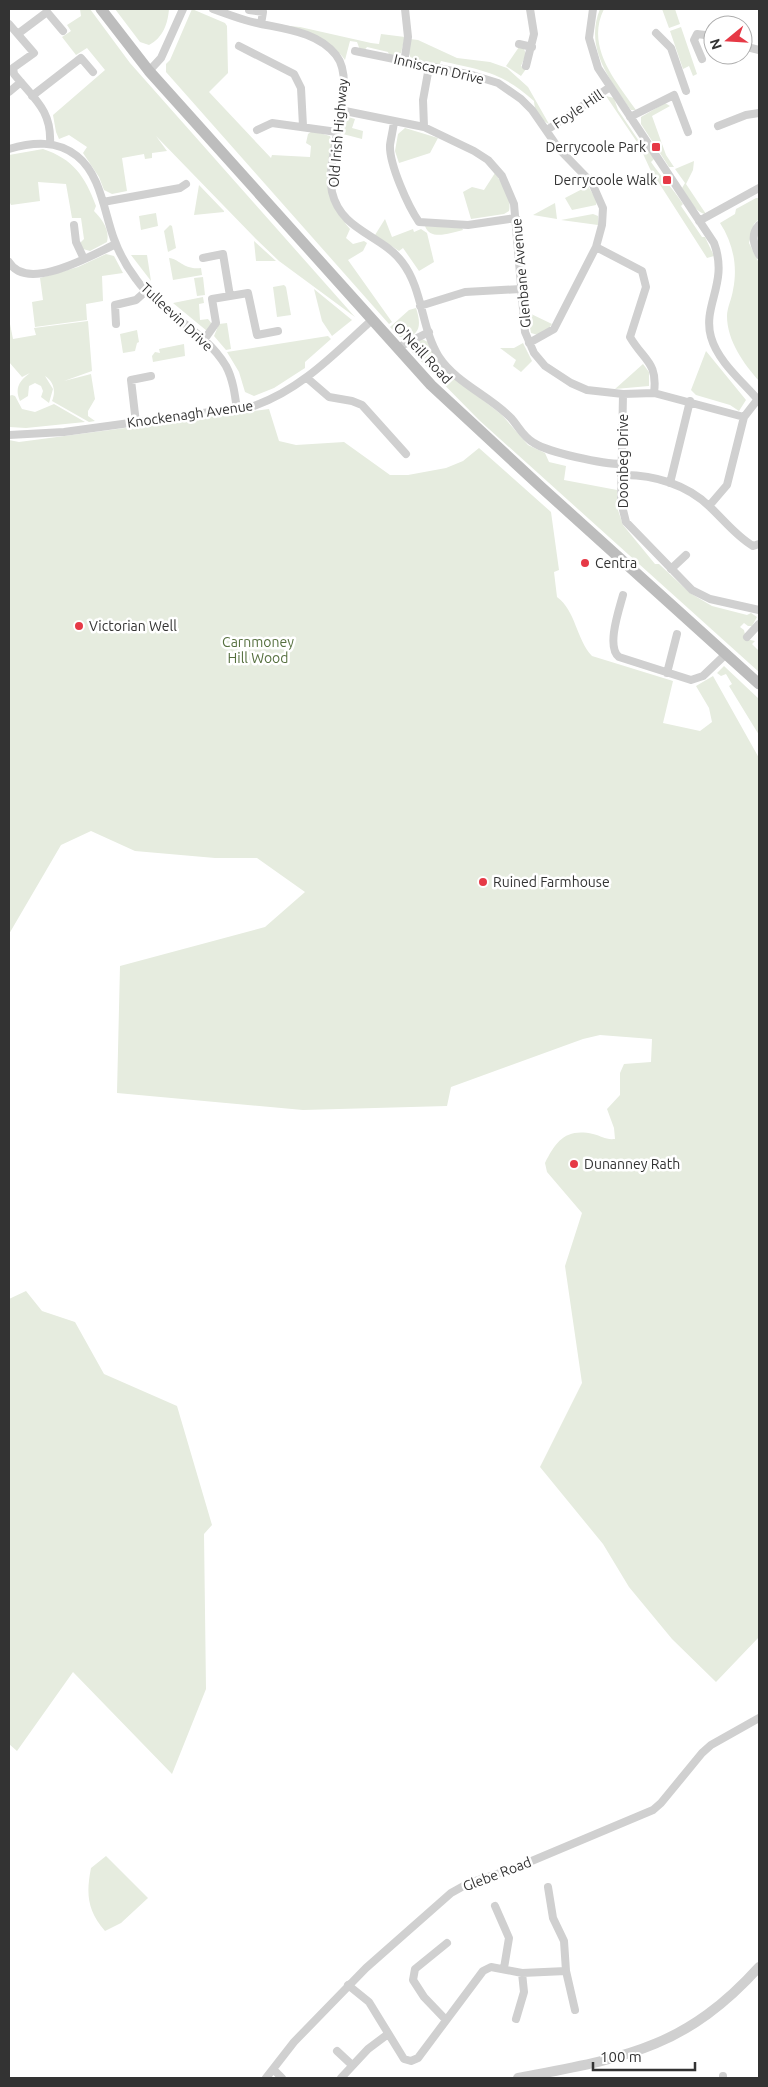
<svg xmlns="http://www.w3.org/2000/svg" width="768" height="2087" font-family="Ubuntu,sans-serif">
<style>
.green{fill:#e6ecdf}
.lines{fill:none;stroke-linecap:round;stroke-linejoin:round}
.minor{stroke:#d0d0d0;stroke-width:8}
.tertiary{stroke:#d0d0d0;stroke-width:10}
.secondary{stroke:#bdbdbd;stroke-width:11}
.poi-dot{fill:#e63946;stroke:#fff;stroke-width:2}
.labels{text-anchor:middle;dominant-baseline:central;stroke-width:5;stroke-linejoin:round;paint-order:stroke}
.street-label{font-size:14px;fill:#333;stroke:#fff}
.poi-label{font-size:14px;fill:#333;stroke:#fff;text-anchor:start}
.park-label{font-size:14px;fill:#56703f;stroke:#fff}
</style>
<rect width="100%" height="100%" fill="#fff"/>
<path class="green" d="M80,9H90L130,63L355,317L279,261L256,239L156,136L167,151L152,153V158L145,159L144,154L122,158L127,191L112,194L104,190L99,177L83,153L87,147L69,135L59,139L56,132L53,115L105,70L87,48L76,55L62,37L71,31L67,25L81,16Z
M115,9H169C168,23 163,38 149,45L140,42Z
M192,9L225,23L227,26L228,73L209,92L271,158L272,155L310,157L311,146L306,143L308,134L312,131L330,136L332,143C328,184 323,195 350,229L346,238L353,244L364,241L367,243L363,251L348,260L392,322L389,324L166,72V64L170,60Z
M600,9H604C585,47 616,81 636,110H631C610,80 584,48 600,9Z
M662,9H675L680,24L669,28Z
M279,25L300,27L371,43L379,44L381,34L405,37L401,53L390,57L388,52L367,47L364,51L360,50L357,42L350,41L345,60C330,38 303,33 279,25Z
M681,27L697,74L693,76L689,66L683,69L670,31Z
M410,39L418,40L457,58L490,62L507,68L528,87L549,124C540,120 534,109 534,101C502,72 481,70 441,61L439,66L411,59L409,53Z
M519,47L524,49L526,54L521,66L526,69L521,76L506,66Z
M606,96L614,98L618,110L645,150H649L654,159L651,162C662,178 672,187 683,204L681,206L702,237H705L714,256L707,258L650,169L639,145Z
M665,103L670,106L652,116L666,155L674,167H669L641,124V117Z
M348,117L355,119L352,128L363,131L362,139L343,134L345,119Z
M405,128L438,138L430,153L399,163L395,151L398,134Z
M43,149C73,159 85,176 96,206L94,211C102,219 110,230 107,242L90,251L83,249L80,243L84,239L81,218H72L66,184L38,182L40,201L11,205L9,201V155Z
M694,161L693,170L686,184L706,214C695,213 688,197 682,188L685,183L675,169Z
M495,173C502,184 512,198 509,211L504,214L471,219L463,192L472,187L484,190Z
M199,185L224,211V212L194,215Z
M588,186L597,201L596,205L572,210L565,198Z
M756,198H759V219L754,224L749,243L759,263V381C744,364 727,341 727,316C727,308 732,298 733,290C738,266 733,243 720,223L735,214L736,209Z
M555,203L557,219L533,215Z
M156,213L158,226L141,230L139,216Z
M593,214L598,216V225L561,220Z
M385,219L392,237L413,229L414,232L421,229L427,233L434,262L419,271L403,248L399,251L375,235Z
M170,225L172,226L176,248L168,252L164,231Z
M425,226L462,228L463,230C450,233 430,241 425,226Z
M254,241L276,261H256Z
M106,254L114,256L123,273L102,276L103,301L86,304L87,320L35,327L32,302L43,300L40,278L78,267Z
M131,255H147L151,281Z
M169,258C180,259 183,270 201,268L202,275L173,280Z
M203,277L205,295L197,296L194,278Z
M284,285L286,287L291,315L277,317L273,287Z
M314,289L352,320L332,336L322,321Z
M203,297L204,303L199,304L200,320L208,319L212,324L207,331L173,303Z
M416,308C421,323 422,338 400,337L390,327L409,310Z
M527,312L552,324L549,328L538,335L531,333Z
M9,319L13,339L36,335L34,328L88,321L92,371L64,381L91,374L95,399L88,411V416L95,421L89,422L52,401C56,391 54,382 45,376L53,389L49,403L41,397L43,391L41,386L35,383L29,386L28,396L20,401C14,388 20,380 30,373L22,377L9,362Z
M227,323L231,349L226,350L214,336L219,324Z
M137,330L139,342L137,343L135,351L123,353L120,334Z
M328,336L331,339L305,362V368L274,388L254,396L245,392L239,372L227,352Z
M422,339L428,342L437,361L447,372L502,415L528,445L545,453L549,462L566,466L564,480L617,490V507L623,525L655,564H659L690,593L712,606L747,615L751,613L757,617L752,626H748L744,623L740,627L744,630L746,639L755,641L752,644L759,651V672L479,420L412,352L410,345Z
M523,343L532,361L521,372L513,366L516,360L500,348H514Z
M184,344L185,356L153,362L152,356L155,352L160,353L159,349Z
M706,351L746,400L739,411L730,405L696,395L691,390Z
M643,364L649,372V386L615,389Z
M12,395L15,396L22,409L35,412L54,404L85,422L26,428L9,427V396Z
M269,409L279,441L296,445L344,442L390,475H408L446,468L463,461L479,448L551,512L559,570L554,572L557,597C576,611 576,639 592,656L673,681L663,723L700,731L712,722L709,708L696,686L713,676L759,758V1637L716,1682L672,1639L629,1587L603,1544L540,1467L582,1383L565,1266L582,1213L547,1172L545,1163C556,1141 566,1128 593,1134C602,1136 605,1140 615,1139L614,1128L607,1109L620,1095V1073L624,1064L651,1062L652,1039L600,1035L583,1039L451,1087L447,1106L303,1110L117,1093L120,966L265,927L305,892L257,858H215L135,851L91,831L61,845L9,934V440L19,442Z
M724,666L759,699V735L729,686L732,684L726,674L721,676L717,673Z
M26,1291L42,1311L75,1322L104,1374L177,1406L212,1525L204,1534L206,1689L172,1774L73,1672L17,1751L9,1744V1299Z
M106,1856L148,1898L121,1923L105,1931C87,1910 86,1894 91,1868Z"/>
<g class="lines">
<path class="minor" d="M213,9C224,13 235,17 245,20C275,29 314,28 336,55C359,84 324,155 332,192C341,231 381,234 402,262C423,289 421,328 439,357C456,383 490,396 511,418C519,427 523,437 534,443C550,453 603,464 622,464
M593,9L589,38L598,68L714,243C729,283 702,305 711,337C718,362 743,382 759,401
M249,10L263,12L261,24
M9,24L34,53L13,68L14,74C34,99 52,110 50,144
M19,33L47,12L63,31
M656,33L671,48L686,91
M519,44L532,47
M239,46L294,74L301,88L303,126
M743,46L759,50
M355,51L472,75L498,83L521,99L532,110L559,149L592,183L603,208L602,225L596,247L554,329L529,343
M702,59L694,40L697,34L713,36
M404,63L408,37L405,9
M526,66L534,34L530,9
M149,71L161,58L183,9
M9,92L21,82
M32,96L81,58L93,72
M340,110L424,127L474,151L488,160L502,176L514,204L525,332L534,353L545,366L571,383L587,390L623,394L654,393L744,417
M630,117L674,95L688,132
M394,122C393,130 391,138 390,145C389,164 408,206 419,222L468,225L516,218
M718,126L746,115L759,113
M424,127L423,100L429,67
M257,130L272,123L337,132
M547,130L610,87
M9,149C33,142 57,140 77,156C101,175 104,212 114,239C119,253 127,267 136,279C160,313 204,329 226,366C233,379 235,395 237,410
M103,202L180,188L186,184
M699,221L759,188
M74,225L76,242L84,259
M759,225C750,235 754,245 759,255
M596,247L642,271L646,287L630,337C644,361 658,362 654,393
M203,258L223,254L230,296
M9,262C27,293 92,255 116,244
M420,306L465,292L521,289
M116,324L115,305L136,300L146,291
M204,340L216,323L212,299L248,293L257,335L278,331
M397,348L429,332
M307,378L329,397L352,401L362,405L406,454
M623,394L621,502L626,522L692,590L710,599L759,610
M136,423L131,380L151,376
M9,435L64,432L254,406C302,389 335,353 372,320
M621,475C653,474 688,485 710,507C724,520 736,536 753,546L759,544
M670,483L690,401
M709,506L727,485L744,417L758,399
M671,569L686,555
M623,595C619,610 606,647 619,657L691,680L703,676L726,654
M747,637L759,624
M667,673L677,634
M548,1887L553,1918L564,1941L566,1971L575,2010
M495,1906L509,1938L504,1968
M348,1985L369,2002L404,2059L411,2061L418,2058L483,1971L491,1967L522,1973L566,1971
M516,2019L524,1992L522,1973
M446,2020L424,1997L413,1980L415,1969L447,1943
M337,2051L352,2065
M273,2069L282,2078
M723,2076V2078
M266,2078L294,2042L366,1968L451,1893L469,1883L515,1868L653,1810L661,1803L702,1753L711,1745L759,1718
M341,2078L368,2049L388,2034"/>
<path class="tertiary" d="M518,2078C622,2058 684,2050 759,1967"/>
<path class="secondary" d="M101,9L149,71L431,385L541,487L759,684"/>
</g>
<g class="poi-dot">
<rect x="651" y="142" width="10" height="10" rx="2.5"/>
<rect x="662" y="175" width="10" height="10" rx="2.5"/>
<circle cx="585" cy="563" r="5"/>
<circle cx="79" cy="626" r="5"/>
<circle cx="483" cy="882" r="5"/>
<circle cx="574" cy="1164" r="5"/>
</g>
<g class="labels">
<g class="street-label">
<text transform="translate(439 69) rotate(13)">Inniscarn Drive</text>
<text transform="translate(578 109) rotate(-34)">Foyle Hill</text>
<text transform="translate(338 133) rotate(-85)">Old Irish Highway</text>
<text transform="translate(521 273) rotate(-95)">Glenbane Avenue</text>
<text transform="translate(177 317) rotate(43)">Tulleevin Drive</text>
<text transform="translate(423 353) rotate(47)">O'Neill Road</text>
<text transform="translate(190 414) rotate(-8)">Knockenagh Avenue</text>
<text transform="translate(623 461) rotate(-90)">Doonbeg Drive</text>
<text transform="translate(497 1874) rotate(-21)">Glebe Road</text>
</g>
<g class="poi-label">
<text x="646" y="147" text-anchor="end">Derrycoole Park</text>
<text x="657" y="180" text-anchor="end">Derrycoole Walk</text>
<text x="595" y="563">Centra</text>
<text x="89" y="626">Victorian Well</text>
<text x="493" y="882">Ruined Farmhouse</text>
<text x="584" y="1164">Dunanney Rath</text>
</g>
<g class="park-label">
<text x="258" y="642">Carnmoney<tspan x="258" dy="16">Hill Wood</tspan></text>
</g>
</g>
<rect width="768" height="2087" fill="none" stroke="#333333" stroke-width="20"/>
<g transform="translate(728 40) rotate(252)"><circle r="24" fill="#ffffff" stroke="#adadad"/>
<path d="M0-4L9 19L0 12L-9 19Z" fill="#e63946"/>
<text y="-8" font-size="14" font-weight="bold" text-anchor="middle" fill="#333333">N</text>
</g>
<path d="M593 2062v8h102v-8" fill="none" stroke="#333333" stroke-width="2.5"/>
<text x="600" y="2062" font-size="15" fill="#333333" stroke="#ffffff" stroke-width="4" paint-order="stroke">100 m</text>
</svg>
